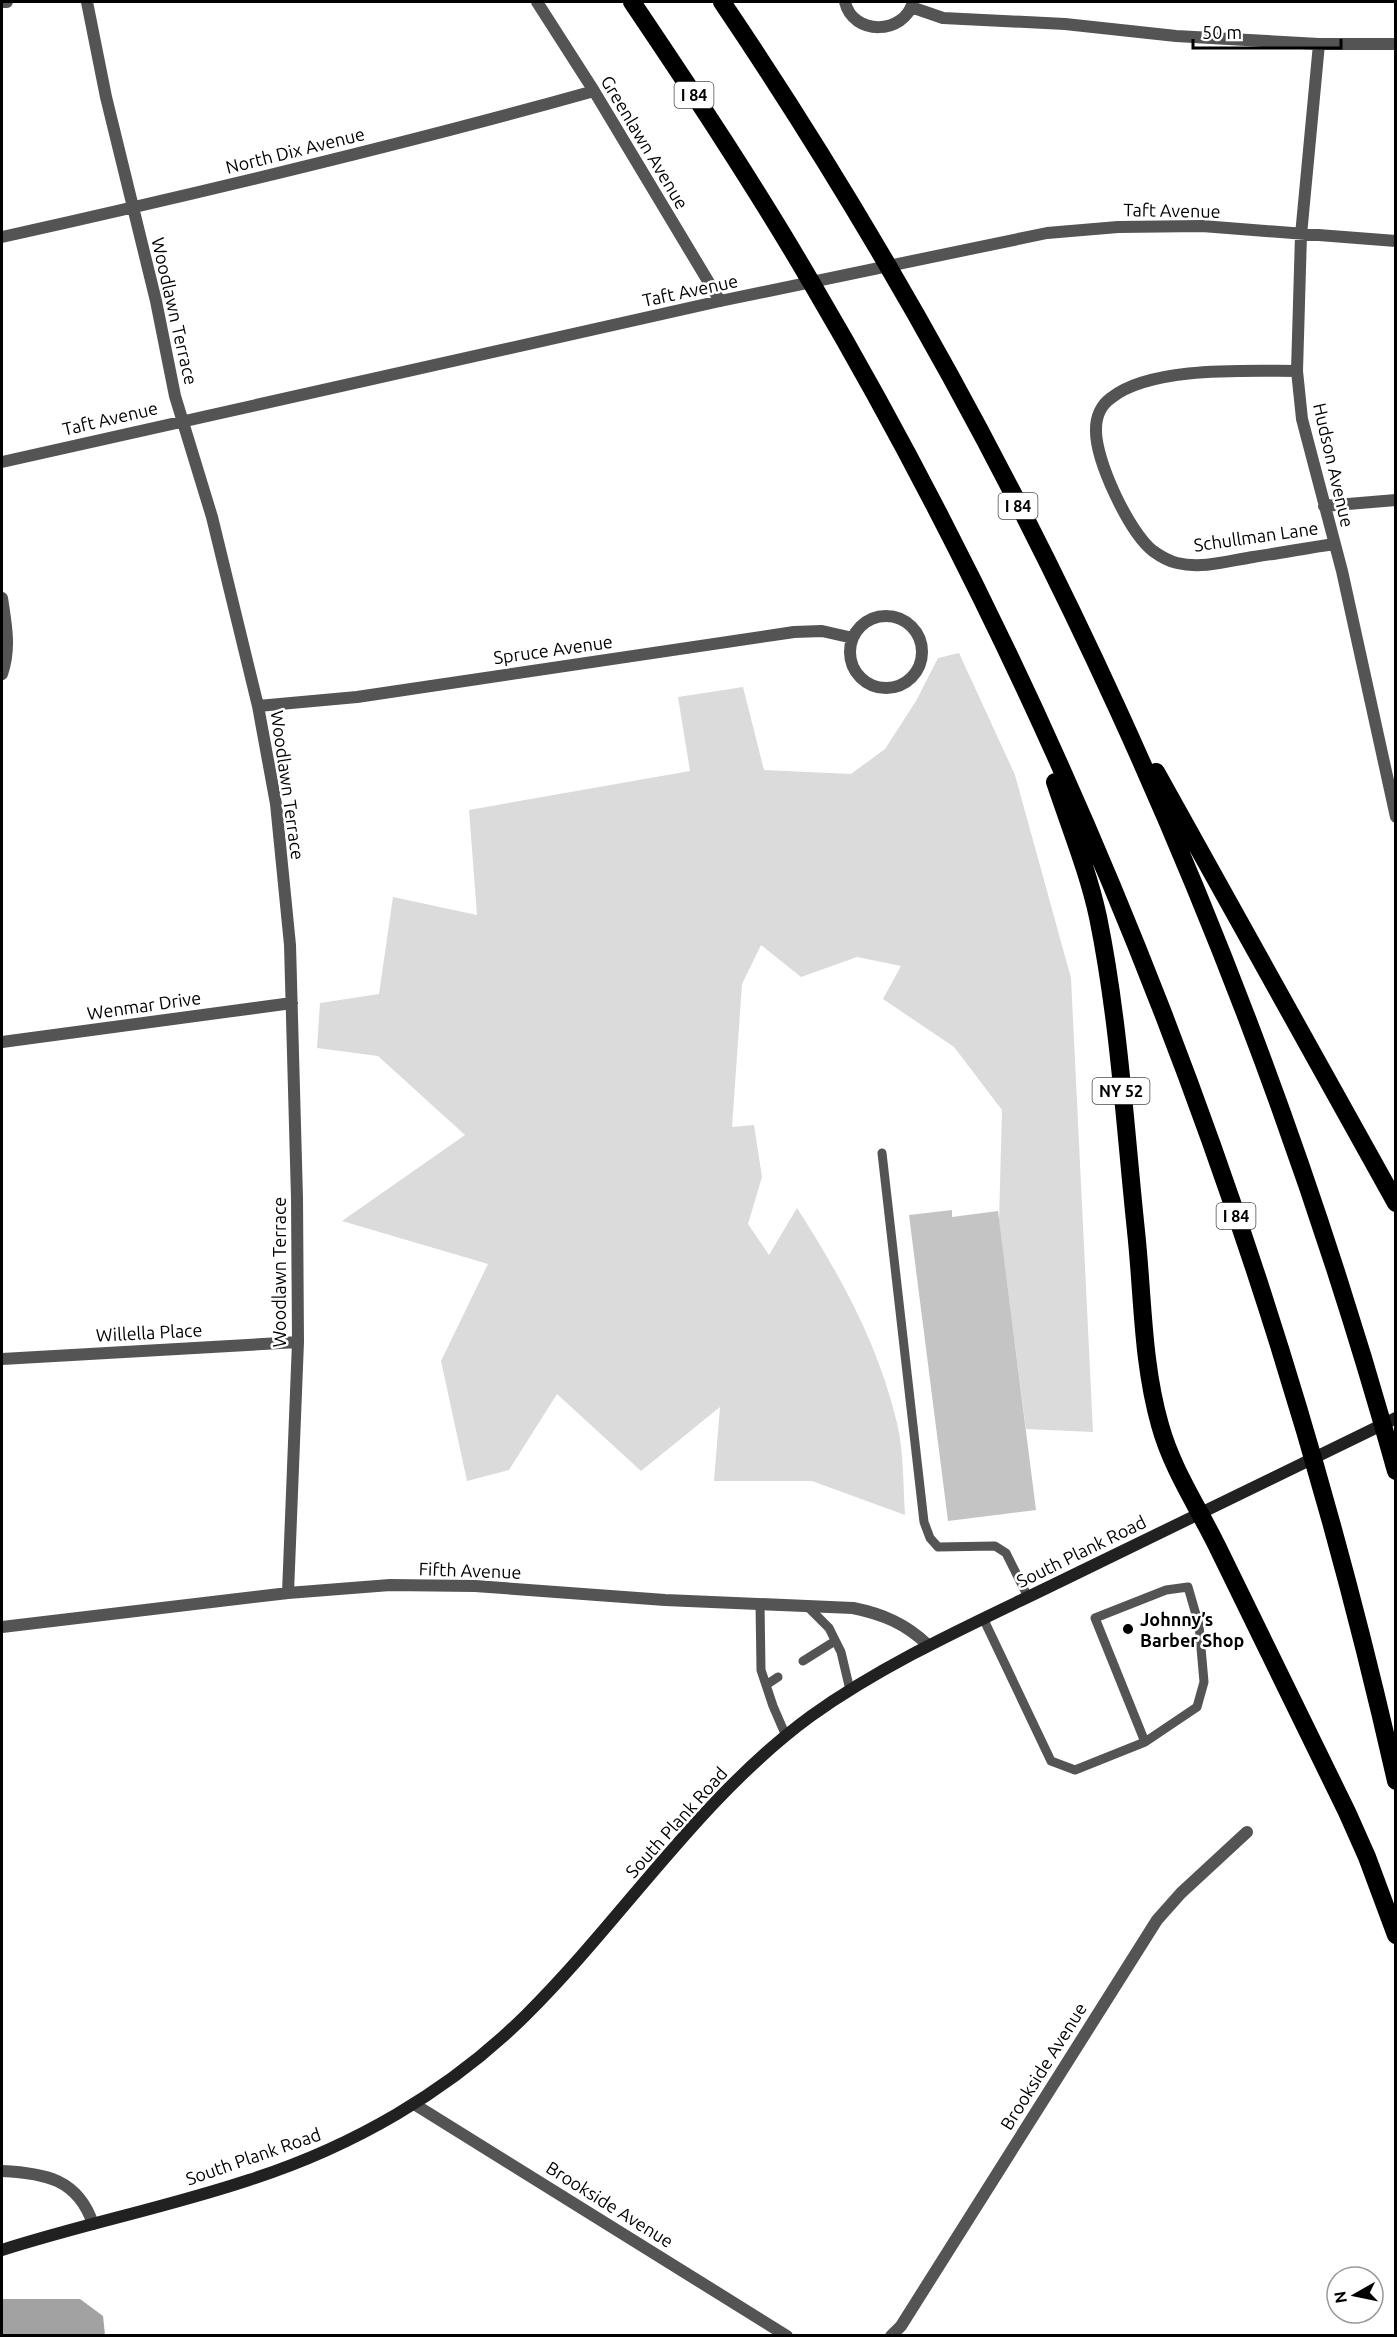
<svg xmlns="http://www.w3.org/2000/svg" width="1397" height="2337" font-family="Ubuntu,sans-serif">
<style>
.green{fill:#dbdbdb}
.water{fill:#a2a2a2}
.building{fill:#c4c4c4}
.lines{fill:none;stroke-linecap:round;stroke-linejoin:round}
.lane{stroke:#545454;stroke-width:9}
.street{stroke:#545454;stroke-width:12}
.secondary{stroke:#212121;stroke-width:12}
.highway{stroke:#000;stroke-width:18}
.poi-dot{fill:#000;stroke:#fff;stroke-width:2}
.labels{text-anchor:middle;dominant-baseline:central;stroke-width:5;stroke-linejoin:round;paint-order:stroke}
.shield{fill:#fff;stroke:#4c4c4c;stroke-width:1.5}
.shield-label{font-size:16px;font-weight:bold;fill:#000}
.street-label{font-size:18px;fill:#000;stroke:#fff}
.poi-label{font-size:18px;font-weight:bold;fill:#000;stroke:#fff;text-anchor:start}
</style>
<rect width="100%" height="100%" fill="#fff"/>
<path class="green" d="M959,653L1015,775L1071,978L1093,1432L1026,1429L999,1221L1002,1110L954,1047L883,999L901,966L857,957L801,977L761,945L742,984L732,1127L754,1125L762,1177L748,1224L769,1255L797,1208C841,1277 878,1343 897,1423C904,1452 903,1485 905,1515L812,1481H714L720,1407L641,1471L557,1394L509,1470L467,1481L441,1361L488,1264L342,1221L465,1135L378,1056L317,1048L320,1003L379,994L393,897L477,915L469,810L690,771L678,697L743,687L764,770L851,774L885,749L916,701L938,658Z"/>
<path class="water" d="M3,2299H80L103,2316L105,2335H2Z"/>
<path class="building" d="M952,1210V1217L998,1211L1036,1510L948,1521L909,1215Z"/>
<g class="lines">
<path class="lane" d="M882,1153L924,1522L930,1538L938,1547L995,1546L1006,1553L1028,1597
M760,1603L761,1670L773,1706L786,1736
M806,1605L829,1628L841,1652L850,1690
M983,1618L1051,1761L1075,1770L1145,1742L1095,1618L1166,1590L1188,1587L1199,1625L1204,1682L1197,1707L1145,1742
M803,1661L835,1641
M766,1685L778,1677"/>
<path class="street" d="M2,2H7
M87,2L106,97L156,301L175,396L212,517L258,706L276,804L290,945L297,1198L298,1342L288,1593
M537,2L594,91L720,301
M845,2C853,36 904,35 913,2
M911,7L943,18L1065,24L1176,36L1319,44H1396
M1319,44L1301,235L1297,371L1302,419L1342,571L1396,817
M2,237C200,193 398,146 594,91
M1297,371C1247,371 1151,366 1111,398C1101,405 1096,417 1096,429C1095,460 1129,532 1153,551C1160,556 1168,561 1177,563C1202,569 1228,561 1253,557C1280,553 1307,548 1334,544
M2,462L720,301L1047,233L1118,227L1202,226L1396,241
M1324,506L1396,500
M2,598C6,625 11,648 2,674
M850 652a36 36 0 1 1 72 0a36 36 0 1 1-72 0Z
M258,706L357,697L794,632L822,631L853,638
M2,1042L292,1003
M2,1359L298,1342
M2,1627L288,1593L390,1585L475,1586L665,1600L853,1608C883,1614 906,1624 928,1645
M414,2104L787,2336
M2,2171C45,2173 78,2179 93,2224
M891,2336L901,2326L1157,1920L1181,1893L1247,1832"/>
<path class="secondary" d="M2,2250C83,2224 168,2207 249,2180C352,2147 448,2092 525,2016C623,1919 699,1798 811,1716C888,1661 975,1623 1059,1582C1172,1528 1284,1473 1396,1418"/>
<path class="highway" d="M632,2C694,94 755,186 811,282C1083,744 1278,1258 1396,1781
M722,2C1024,449 1251,952 1396,1471
M1156,772L1396,1203
M1055,782C1070,827 1088,871 1098,917C1119,1020 1125,1127 1136,1231C1143,1296 1142,1362 1160,1425C1172,1469 1198,1507 1218,1548C1261,1636 1304,1724 1347,1812L1367,1857L1396,1935"/>
</g>
<circle class="poi-dot" cx="1128" cy="1629" r="6"/>
<g class="labels">
<g class="shield">
<rect x="674.5" y="82" width="39" height="26" rx="4.5"/>
<rect x="998.5" y="493" width="39" height="26" rx="4.5"/>
<rect x="1092.5" y="1078" width="57" height="26" rx="4.5"/>
<rect x="1216.5" y="1203" width="39" height="26" rx="4.5"/>
</g>
<g class="shield-label">
<text x="694" y="95">I 84</text>
<text x="1018" y="506">I 84</text>
<text x="1121" y="1091">NY 52</text>
<text x="1236" y="1216">I 84</text>
</g>
<g class="street-label">
<text transform="translate(645 142) rotate(59)">Greenlawn Avenue</text>
<text transform="translate(295 150) rotate(-14)">North Dix Avenue</text>
<text transform="translate(1172 210) rotate(1)">Taft Avenue</text>
<text transform="translate(690 290) rotate(-12)">Taft Avenue</text>
<text transform="translate(175 311) rotate(77)">Woodlawn Terrace</text>
<text transform="translate(110 418) rotate(-13)">Taft Avenue</text>
<text transform="translate(1334 465) rotate(77)">Hudson Avenue</text>
<text transform="translate(1256 536) rotate(-8)">Schullman Lane</text>
<text transform="translate(553 649) rotate(-8)">Spruce Avenue</text>
<text transform="translate(288 785) rotate(82)">Woodlawn Terrace</text>
<text transform="translate(144 1005) rotate(-8)">Wenmar Drive</text>
<text transform="translate(279 1272) rotate(-90)">Woodlawn Terrace</text>
<text transform="translate(149 1332) rotate(-3)">Willella Place</text>
<text transform="translate(1081 1551) rotate(-26)">South Plank Road</text>
<text transform="translate(470 1570) rotate(2)">Fifth Avenue</text>
<text transform="translate(676 1822) rotate(-48)">South Plank Road</text>
<text transform="translate(1043 2066) rotate(-58)">Brookside Avenue</text>
<text transform="translate(253 2156) rotate(-19)">South Plank Road</text>
<text transform="translate(610 2204) rotate(32)">Brookside Avenue</text>
</g>
<g class="poi-label">
<text x="1140" y="1619">Johnny’s<tspan x="1140" dy="21">Barber Shop</tspan></text>
</g>
</g>
<rect width="1397" height="2337" fill="none" stroke="#000000" stroke-width="6"/>
<g transform="translate(1355 2295) rotate(261)"><circle r="28" fill="#ffffff" stroke="#999999" stroke-width="1.5"/>
<path d="M0-4.5L10 22L0 15L-10 22Z" fill="#000000"/>
<text y="-9" font-size="16" font-weight="bold" text-anchor="middle" fill="#000000">N</text>
</g>
<path d="M1193 39v9h148v-9" fill="none" stroke="#000000" stroke-width="3"/>
<text x="1202" y="39" font-size="18" fill="#000000" stroke="#ffffff" stroke-width="4.5" paint-order="stroke">50 m</text>
</svg>
